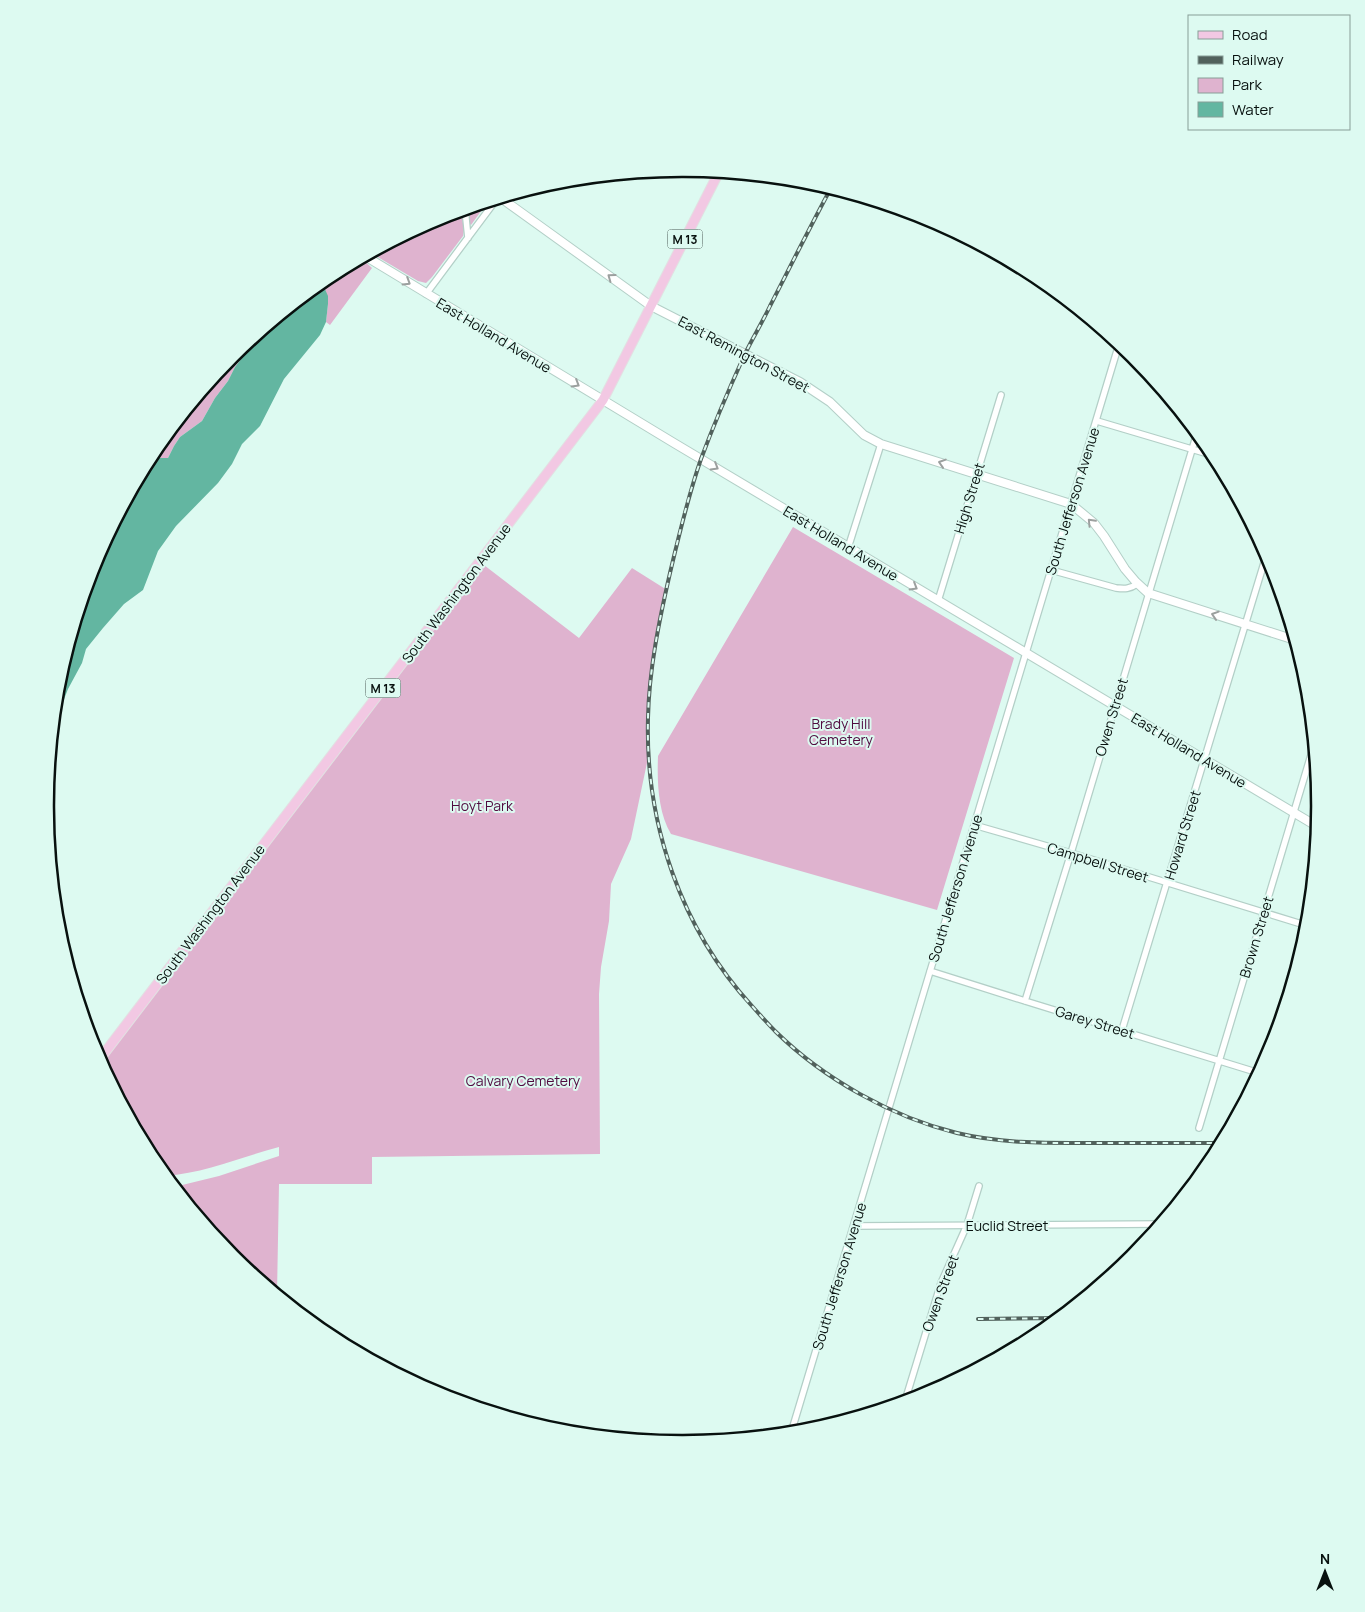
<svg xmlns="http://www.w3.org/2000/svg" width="1365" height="1612" font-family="Manrope,sans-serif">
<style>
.green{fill:#dfb3cf}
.water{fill:#63b6a1}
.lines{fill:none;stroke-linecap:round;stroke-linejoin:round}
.street-casing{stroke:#b3cfc7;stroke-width:8}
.secondary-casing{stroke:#b3cfc7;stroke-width:10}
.primary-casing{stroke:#e1e2e2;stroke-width:11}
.highway-casing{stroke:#e1e2e2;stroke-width:12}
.street{stroke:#fff;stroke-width:5.5}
.secondary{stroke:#fff;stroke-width:8}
.primary{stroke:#f2c8e3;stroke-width:9}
.highway{stroke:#eaa3d1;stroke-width:10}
.rail-casing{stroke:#51615c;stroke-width:4}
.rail{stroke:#ddfaf1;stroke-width:2;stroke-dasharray:5.5;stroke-linecap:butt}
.oneway{stroke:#9ca09f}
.labels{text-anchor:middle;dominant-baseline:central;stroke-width:4;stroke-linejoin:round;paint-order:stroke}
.shield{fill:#ddfaf1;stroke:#485753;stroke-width:1}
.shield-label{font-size:12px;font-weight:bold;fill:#08110f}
.street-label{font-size:14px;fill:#08110f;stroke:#ddfaf1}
.park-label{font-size:14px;fill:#510b40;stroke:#ddfaf1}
.rim{fill:none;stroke:#08110f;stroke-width:2.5}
</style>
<rect width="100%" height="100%" fill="#ddfaf1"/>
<path class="green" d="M485,203L484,207L471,225L469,223L467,208Z
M461,210L464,230L463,236L432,277L426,283L418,281L371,253L439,217Z
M361,258L372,268L330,325L326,322L328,304L324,287L319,284L329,276Z
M248,342L245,354L235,367L228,381L215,398L202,421L180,437L174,446L168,458L144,471L139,484L135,485L153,452L232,355Z
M793,527L1014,658L937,910L671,834C658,812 657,782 658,756Z
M480,562L579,638L632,568L667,590L651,670L648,716V758L631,839L611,884L609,921L601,967L599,994L600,1154L372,1157V1184H279L277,1294L232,1257L174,1187L219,1176L279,1156V1147C241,1157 205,1173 165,1176L152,1160L99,1060Z"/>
<path class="water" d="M319,284L324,287L328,296V304L326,322L320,335L284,379L260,426L242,444L232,464L218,483L176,526L158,551L143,590L124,604L103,628L86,649L82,663L68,689L52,730L57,681L94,562L135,485L139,484L144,471L153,458H168L174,446L180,437L202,421L215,398L228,381L235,367L245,354L248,342Z"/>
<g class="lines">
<defs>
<path id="street" d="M465,209L468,238
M426,294L496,200
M1097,421L1215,456
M848,548L881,444
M1051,570L1116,588C1125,589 1130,589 1137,584
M938,601L1001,395
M974,825L1071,853L1308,926
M930,971L1025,1001L1259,1073
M1025,1001L1071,853L1197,433
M1122,1030L1267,553
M1199,1128L1314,745
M854,1226L1160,1224
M905,1401L941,1283L967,1225L979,1186
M791,1433L1119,344"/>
<path id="secondary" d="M501,198L651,306L800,382L830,402L864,435L881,444L1071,504L1094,523L1104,536L1125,569L1136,582L1148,593L1295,640
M365,256L674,443L1318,827"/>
<path id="primary" d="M99,1060L603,400L719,172"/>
<path id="highway" d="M663,1442L709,1441"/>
</defs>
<use href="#street" class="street-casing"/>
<use href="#secondary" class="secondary-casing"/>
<use href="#primary" class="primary-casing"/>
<use href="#highway" class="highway-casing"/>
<use href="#street" class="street"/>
<use href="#secondary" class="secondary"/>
<use href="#primary" class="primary"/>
<use href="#highway" class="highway"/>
<defs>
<path id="rail" d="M831,188C810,227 790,267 770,306C762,323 752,339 744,356C729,389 714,424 701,459C688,496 679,535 670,573C659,621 649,670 648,718C645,823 681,929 752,1006C760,1015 768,1024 776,1032C824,1079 892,1117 957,1133C1003,1144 1049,1143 1096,1143C1138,1143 1180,1143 1222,1143
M978,1319L1059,1318"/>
</defs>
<use href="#rail" class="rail-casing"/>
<use href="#rail" class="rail"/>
</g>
<defs><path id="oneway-chevron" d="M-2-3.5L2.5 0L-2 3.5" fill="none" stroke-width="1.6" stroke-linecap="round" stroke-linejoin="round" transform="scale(1.25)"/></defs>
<g class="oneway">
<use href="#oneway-chevron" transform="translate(611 277) rotate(-144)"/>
<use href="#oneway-chevron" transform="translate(407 282) rotate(32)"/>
<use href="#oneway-chevron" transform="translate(576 384) rotate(31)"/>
<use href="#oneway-chevron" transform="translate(942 463) rotate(-162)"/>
<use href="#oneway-chevron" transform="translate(715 467) rotate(31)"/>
<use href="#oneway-chevron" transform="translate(1091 522) rotate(-134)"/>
<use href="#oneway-chevron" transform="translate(914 587) rotate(31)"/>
<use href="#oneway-chevron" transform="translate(1215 615) rotate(-162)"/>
</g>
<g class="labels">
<g class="shield">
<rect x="667.5" y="229.5" width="35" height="19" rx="4"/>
<rect x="365.5" y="678.5" width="35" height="19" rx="4"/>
</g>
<g class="shield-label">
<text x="685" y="239">M 13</text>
<text x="383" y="688">M 13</text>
</g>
<g class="street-label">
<text transform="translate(494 335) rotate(31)">East Holland Avenue</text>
<text transform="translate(744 354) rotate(28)">East Remington Street</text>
<text transform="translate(969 498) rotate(-73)">High Street</text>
<text transform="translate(1072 501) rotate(-73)">South Jefferson Avenue</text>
<text transform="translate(841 543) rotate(31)">East Holland Avenue</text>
<text transform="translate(456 593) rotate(-53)">South Washington Avenue</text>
<text transform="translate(1111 717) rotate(-73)">Owen Street</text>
<text transform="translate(1189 750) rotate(31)">East Holland Avenue</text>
<text transform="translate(1182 835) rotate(-73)">Howard Street</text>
<text transform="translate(1098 862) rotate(17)">Campbell Street</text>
<text transform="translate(955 888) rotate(-73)">South Jefferson Avenue</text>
<text transform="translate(210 914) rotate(-53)">South Washington Avenue</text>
<text transform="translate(1256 937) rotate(-73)">Brown Street</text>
<text transform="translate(1095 1022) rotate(17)">Garey Street</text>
<text x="1007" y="1225">Euclid Street</text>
<text transform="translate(839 1276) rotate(-73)">South Jefferson Avenue</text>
<text transform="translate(940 1293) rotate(-70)">Owen Street</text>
</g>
<g class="park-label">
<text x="841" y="723">Brady Hill<tspan x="841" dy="16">Cemetery</tspan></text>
<text x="482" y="805">Hoyt Park</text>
<text x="523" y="1080">Calvary Cemetery</text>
</g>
</g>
<path d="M0 0H1365V1612H0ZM682 177H683A628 628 0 0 1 1311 805V807A628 628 0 0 1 683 1435H682A628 628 0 0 1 54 807V805A628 628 0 0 1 682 177Z" fill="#ddfaf1" fill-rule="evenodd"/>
<path class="rim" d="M682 177H683A628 628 0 0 1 1311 805V807A628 628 0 0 1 683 1435H682A628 628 0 0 1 54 807V805A628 628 0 0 1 682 177Z"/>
<rect x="1188" y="15" width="162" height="115" fill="#ddfaf1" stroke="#889d97"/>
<rect x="1198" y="31" width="25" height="8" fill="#f2c8e3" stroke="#889d97"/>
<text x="1232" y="40" font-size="15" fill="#08110f">Road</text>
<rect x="1198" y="56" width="25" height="8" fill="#51615c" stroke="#889d97"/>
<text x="1232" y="65" font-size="15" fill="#08110f">Railway</text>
<rect x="1198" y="78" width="25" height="15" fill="#dfb3cf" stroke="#889d97"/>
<text x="1232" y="90" font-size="15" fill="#08110f">Park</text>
<rect x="1198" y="102" width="25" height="15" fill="#63b6a1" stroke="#889d97"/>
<text x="1232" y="115" font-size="15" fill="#08110f">Water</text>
<g transform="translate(1325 1572)" stroke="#ddfaf1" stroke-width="4" paint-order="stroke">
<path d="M0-4L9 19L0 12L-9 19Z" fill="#08110f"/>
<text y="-8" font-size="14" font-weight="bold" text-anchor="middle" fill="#08110f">N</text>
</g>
</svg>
